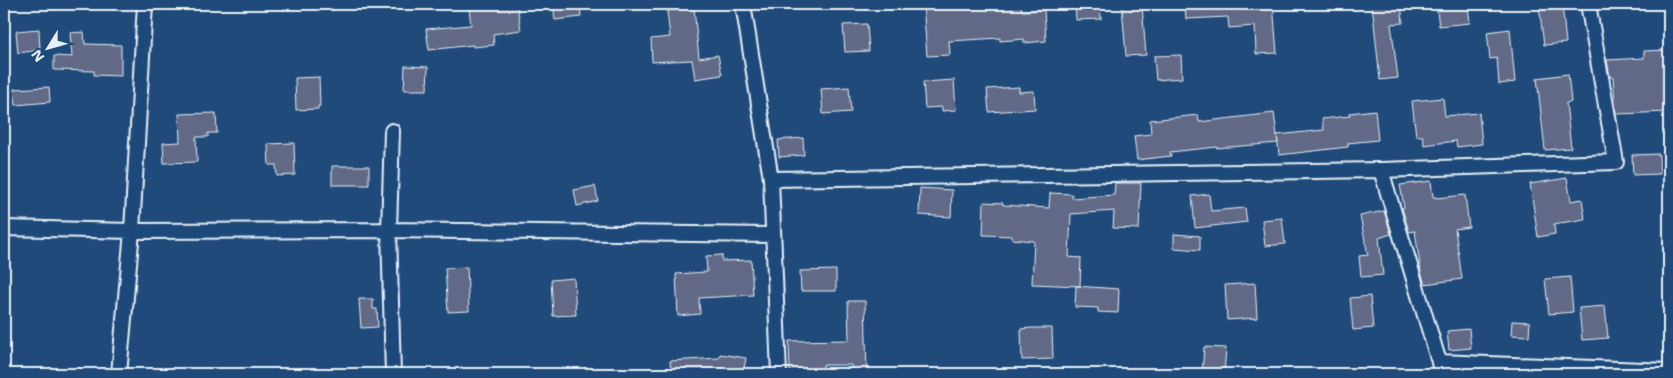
<svg xmlns="http://www.w3.org/2000/svg" width="1673" height="378" font-family="'Shantell Sans',sans-serif">
<style>
.building{fill:#626987;stroke:#e8f1f8}
.lines{fill:none;stroke-linecap:round;stroke-linejoin:round}
.street-casing{stroke:#e8f1f8;stroke-width:18}
.street{stroke:#1f4a7a;stroke-width:14}
</style>
<rect width="100%" height="100%" fill="#1f4a7a"/>
<filter id="ink" filterUnits="userSpaceOnUse"><feTurbulence type="fractalNoise" baseFrequency=".02" numOctaves="2"/><feDisplacementMap in="SourceGraphic" scale="10" xChannelSelector="R" yChannelSelector="G"/><feConvolveMatrix kernelMatrix="1 2 1 2 8 2 1 2 1" color-interpolation-filters="sRGB"/></filter>
<g filter="url(#ink)">
<path class="building" d="M499,4H517L521,30L493,34L494,45L473,47V45L429,50L426,29L471,25L469,9Z
M553,4H580L581,17L555,20Z
M923,4H1021L1022,11L1044,10L1046,41L1024,43V39L1000,41V38L949,41L950,55L927,56Z
M1075,4H1100L1101,19L1076,20Z
M1185,4H1273L1277,53L1256,54L1255,26L1229,28L1228,17L1186,19Z
M1372,4H1401L1403,23L1391,24L1398,78L1380,80Z
M1436,4H1468L1470,23L1439,26Z
M1562,4L1566,43L1544,45L1539,6Z
M1142,5L1146,55L1126,56L1122,6Z
M694,8L699,58L718,55L722,75L695,79L692,60L652,62L651,39L670,37L667,11Z
M867,24L869,51L845,52L843,25Z
M39,29L40,50L18,53L16,31Z
M1510,29L1515,82L1499,84L1497,58L1490,59L1487,32Z
M84,32L85,44L121,45V76L94,75V71L54,70V56L72,57L70,33Z
M1669,50V112L1616,114L1613,77H1610L1607,60L1644,58V51Z
M1181,55L1182,78L1156,80L1154,56Z
M405,66L428,67L427,90H404Z
M1568,74L1571,102L1566,103L1571,148L1545,150L1537,78Z
M319,77L320,106H318V109L296,110L295,78Z
M954,80L956,110L942,111V107L925,108L923,82Z
M49,87L50,102L16,105L14,89Z
M849,87L851,112L823,114L821,89Z
M1019,87V92L1034,91L1035,109L989,112L987,89Z
M1443,98L1445,116L1479,113L1482,144L1457,147L1456,141L1424,145L1423,136H1416L1412,101Z
M1375,110L1378,140L1348,143V147L1279,155L1277,135L1324,130L1322,119L1350,116L1349,113Z
M216,113L217,133H208V137H196L197,162L164,163L163,143L180,142L179,114Z
M1274,113L1278,143L1217,148V147L1170,152L1171,156L1137,160L1134,136L1151,134L1150,120L1198,115L1199,122Z
M803,138L804,155L779,157L778,140Z
M294,143L295,175L277,176L276,165H269L268,144Z
M1659,154L1660,174L1633,175L1632,155Z
M332,166H369V185H332Z
M1567,178L1571,201L1582,199L1585,219L1554,224L1555,234L1538,237L1530,184Z
M1431,181L1433,197H1436V198L1465,195L1469,227L1455,229L1462,279L1425,284L1421,272L1415,231L1409,232L1402,208L1404,207L1400,185Z
M1115,183H1141L1139,229L1113,228L1114,211L1071,214L1069,257L1081,258L1080,286L1032,284L1034,241L1012,239V236L983,235L984,202L1003,203V205L1049,208L1050,193L1072,194V198L1114,195Z
M595,186L598,201L577,206L574,190Z
M920,188L952,190L951,217L919,215Z
M1209,194L1211,211L1245,208L1247,222L1195,228L1192,196Z
M1384,211L1391,234L1379,238L1383,275L1361,277L1359,256L1368,255L1360,216Z
M1282,218L1285,244L1265,246L1262,220Z
M1174,234L1200,236V250L1174,248Z
M722,255V261L751,260L753,295L699,298L700,314L678,316L676,274L707,272L706,256Z
M467,267L469,311L448,312L445,268Z
M836,270V291H801L800,271Z
M1570,277L1573,312L1549,314L1545,279Z
M574,278L576,315L553,316L551,280Z
M1255,283L1257,318L1227,320L1225,285Z
M1076,286L1119,289L1118,313L1098,312V308L1075,307Z
M1370,296L1373,328L1353,330L1350,298Z
M359,299H373V309H377L378,327L361,328Z
M848,301H865L867,374H852L851,365H823V374H790L789,341L849,340Z
M1605,306L1608,338L1582,340L1579,308Z
M1512,321L1530,322L1529,336L1511,335Z
M1031,328H1052L1053,359L1022,360L1021,329Z
M1469,329L1471,348L1449,350L1447,331Z
M1204,347L1226,348L1224,374H1202Z
M720,354L746,358L743,374H671L670,361L719,358Z"/>
<g class="lines">
<defs>
<path id="street" d="M743,4L771,179L779,374
M392,131L389,230L393,374
M1381,170L1439,362L1441,374
M771,179L1381,170L1616,162L1588,4
M4,228L132,231L389,230L773,235
M1439,362L1669,371
M119,374L132,231L145,4"/>
</defs>
<use href="#street" class="street-casing"/>
<use href="#street" class="street"/>
</g>
</g>
<rect width="1673" height="378" fill="none" stroke="#1f4a7a" stroke-width="20"/>
<rect x="10" y="10" width="1653" height="358" fill="none" stroke="#e8f1f8" stroke-width="2" filter="url(#ink)"/>
<g transform="translate(48 48) rotate(233)" stroke="#1f4a7a" stroke-width="4" paint-order="stroke">
<path d="M0-4L9 19L0 12L-9 19Z" fill="#e8f1f8"/>
<text y="-8" font-size="14" font-weight="bold" text-anchor="middle" fill="#e8f1f8">N</text>
</g>
</svg>
